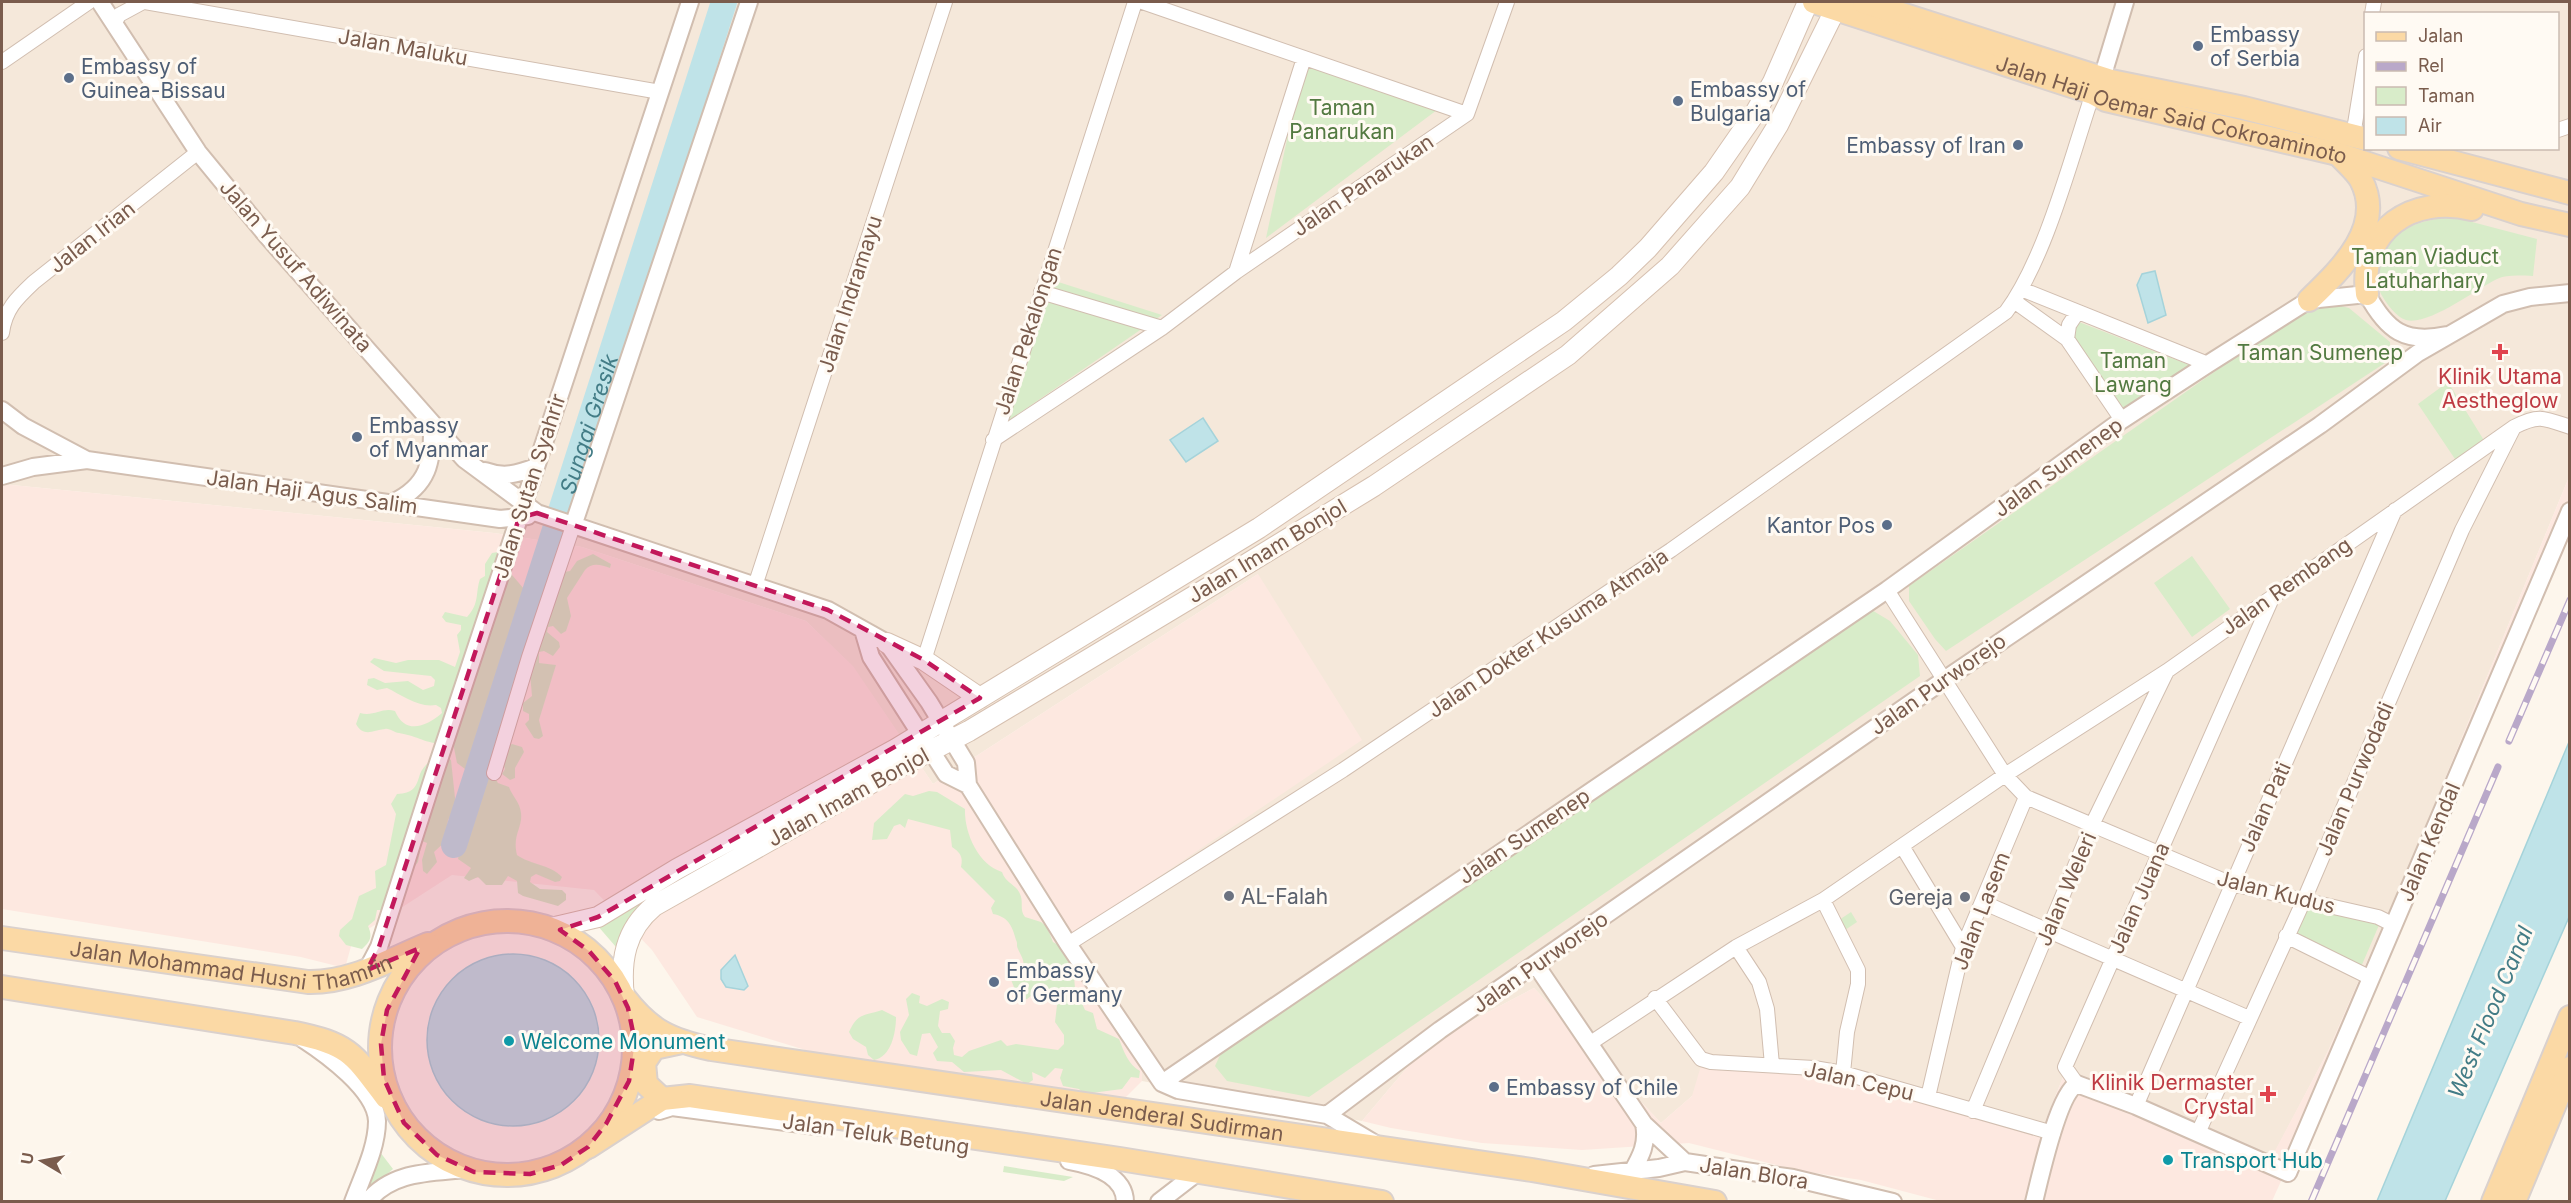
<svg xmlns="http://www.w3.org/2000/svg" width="2571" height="1203" font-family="Inter,sans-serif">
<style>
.residential{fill:#f5e8da;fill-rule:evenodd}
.commercial{fill:#fde8e0}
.green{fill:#d8ecc9}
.water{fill:#bfe3e8;stroke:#a5d3da;stroke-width:1.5}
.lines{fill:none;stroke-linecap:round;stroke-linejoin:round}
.river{stroke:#bfe3e8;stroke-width:26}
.minor-casing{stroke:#d1beb0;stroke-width:16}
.tertiary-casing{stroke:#d1beb0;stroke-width:20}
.secondary-casing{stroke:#d6c0b0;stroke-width:22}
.primary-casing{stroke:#dad1cd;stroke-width:26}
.minor{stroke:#fff;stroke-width:14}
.tertiary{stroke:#fff;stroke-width:16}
.secondary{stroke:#fff;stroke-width:20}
.primary{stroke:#fbd9a5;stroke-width:22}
.rail-casing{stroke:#b9a8c9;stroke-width:7}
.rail{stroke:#fffaf3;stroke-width:4.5;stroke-dasharray:14;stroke-linecap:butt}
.marked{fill:#c2185b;fill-opacity:0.2;stroke:#c2185b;stroke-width:4.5;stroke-dasharray:12 8;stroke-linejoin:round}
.service-dot{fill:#5c6f8a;stroke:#fffaf3;stroke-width:2}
.health-dot{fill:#e0444e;stroke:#fffaf3;stroke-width:2}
.worship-dot{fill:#6b7280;stroke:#fffaf3;stroke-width:2}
.culture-dot{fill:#0f9aa8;stroke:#fffaf3;stroke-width:2}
.labels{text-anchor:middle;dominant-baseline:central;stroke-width:6;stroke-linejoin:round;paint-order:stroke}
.service-label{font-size:21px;fill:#4e5e75;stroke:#fffaf3;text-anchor:start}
.street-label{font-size:21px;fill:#7a5c4d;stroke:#fffaf3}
.park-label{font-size:21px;fill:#537a41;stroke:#fffaf3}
.health-label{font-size:21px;fill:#be3a42;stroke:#fffaf3}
.worship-label{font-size:21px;fill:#5b616d;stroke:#fffaf3;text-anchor:start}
.culture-label{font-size:21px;fill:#0d838f;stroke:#fffaf3;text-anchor:start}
.water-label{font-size:22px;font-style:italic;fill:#437c86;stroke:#fffaf3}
</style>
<rect width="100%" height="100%" fill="#fdf6ec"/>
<path class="residential" d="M2,2H2569V477L2412,859L2328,1051L2268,1165L2063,1077L2041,1132L1692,1096L1661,1123L1534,988L1427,1044L1362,1121L1142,1081V1068L1118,1034L1064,940L1258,574L933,784L852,666L806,621L582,547L494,533L2,484ZM2366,14H2558V148H2366Z"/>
<path class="commercial" d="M2569,477V522L2440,831L2272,1201H1940L1861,1180L1796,1170L1689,1143L1582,1150L1482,1143L1391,1128L1362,1121L1427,1044L1534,988L1661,1123L1692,1096L1703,1059L1843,1071L2041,1132L2063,1077L2268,1164L2328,1051L2412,859Z
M2,484L494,533L582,547L806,621L853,666L933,784L1258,574L1362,740L1065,940L1118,1034L1142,1068V1081L1125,1098L1082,1102L848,1063L697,1017L652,950L594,890L452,875L353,939L345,968L301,957L2,909Z"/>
<path class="green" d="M1305,55L1449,101L1266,238Z
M2453,217L2537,239L2533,276C2523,276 2507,274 2497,279C2476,289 2429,326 2406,320C2396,317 2386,303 2381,294C2358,243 2411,219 2453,217Z
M1052,280L1162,315L1005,423Z
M2329,303L2349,308L2390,342L2391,359L1946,651L1935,639L1909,601V586L2304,309Z
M2079,322L2192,366L2124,409L2072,334Z
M2448,382L2485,442L2457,462L2418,404Z
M557,548L562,551L558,573L570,571L577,561L593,554L611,564L610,568C601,565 592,562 585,570L567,598L571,616L566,631L561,634L553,626L548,627L547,632L559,642L560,647L553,656L544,651L539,652V663L556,665L539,720L543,736L539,739L534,738L525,724L529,720V714L523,711V703L532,696L530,674L496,752L491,749L498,732L494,727C496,715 501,709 507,699L503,689L505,683L519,656L522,633L535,605L539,582L537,570L551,550Z
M498,552L503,554L507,569L524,589L526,599L510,638L511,653L501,666L503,676L498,685V701L490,715L489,736L480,748L474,764L465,769L457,763L453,743C427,746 422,737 399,733C394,733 390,728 385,729C373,730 364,738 356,724L360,713C374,717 382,707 395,711C405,735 426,727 442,713L441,708L436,705C418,708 402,695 387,688L377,690L367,685L368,679L374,678L385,683L408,681L423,690L434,686L435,680L431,676L384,671L370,662L374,658L396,663L408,660H439L455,667L460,652L457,635L461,630V625L446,622L442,617L445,612L467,617C480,603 475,594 480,579L485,576V564L492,553Z
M2192,556L2230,609L2192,637L2154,583Z
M1870,609L1890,621L1918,655L1920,676L1309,1097L1227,1081L1215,1066L1221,1053Z
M512,744L522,747L524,752L515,768V778L510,780L502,774L505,769L503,763L506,747Z
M442,753L451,760L456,807L448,820L446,841L434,852L437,862L427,874L423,871L422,860L427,843L422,841L418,862L409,874L405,889L383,910H377L375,920L368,926C373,937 370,942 362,949L346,945L339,936L340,930L352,919L359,896L376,888L375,871L386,865L396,814L391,804L397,794C413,793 416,788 420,774C424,764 434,758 442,753Z
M490,770L498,783L509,787C512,796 520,802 521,813C523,827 512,835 517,855C531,865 550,864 562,877L560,881L555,882L536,874L531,877L530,882L540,889L562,890L566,894V900L558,906L523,896L518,893L517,881L508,876L502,885H486L478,877L469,881L464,878L471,868L458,859L461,841C456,830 453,824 463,814L475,812L479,801L471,794L473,776L477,771Z
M929,791L937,792L965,809C964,832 978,865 1002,872C1006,884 1016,884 1020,894C1024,903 1019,909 1025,917L1041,922L1047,927L1053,942L1067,950L1073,965L1075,988L1085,1010L1093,1013L1097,1029L1119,1039C1124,1052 1128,1064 1140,1071L1139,1078L1131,1077L1122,1089L1084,1094L1079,1089L1063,1086L1060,1078L1063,1069L1055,1068L1045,1078L1032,1072L1033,1080L1027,1084L1001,1070L964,1072L952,1062L937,1061L933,1053L938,1047L930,1033L922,1034L917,1056L910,1054L901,1040L900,1032L909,1015L906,999L912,993L920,996L919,1003L927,1006L942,999L949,1002L948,1009L940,1011L938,1026L942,1033H950L955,1041L953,1048L954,1055L962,1057L969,1051L1001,1040L1007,1046L1016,1044L1058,1050L1064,1044V1035L1055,1022L1057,1005L1050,1001L1041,988L1027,999L1019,1000L1010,977L1023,971C1025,960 1022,958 1018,949C1016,945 1018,944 1016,940C1012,925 1008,917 993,914L991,908L995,901L961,867C963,857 961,853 952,847L950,830L908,819L905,828L900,824L894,826L887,839L872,840L874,823L905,794L913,796Z
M644,899V902L632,913L616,947L597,925Z
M2306,905L2372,920L2379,925L2361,967L2292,936Z
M1851,912L1857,922L1842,932L1836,922Z
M882,1010L896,1017C896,1033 891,1057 874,1060L868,1055L866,1047L853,1039L849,1032C858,1012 865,1016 882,1010Z
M380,1152L393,1169L365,1193L364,1192Z
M1004,1166L1073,1177L1064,1181L1003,1172Z"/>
<path class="water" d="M2155,271L2166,315L2148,323L2137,285L2142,274Z
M1203,418L1218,441L1186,462L1170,440Z
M2569,742V917L2445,1201H2377Z
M427 1040a86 86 0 1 1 172 0a86 86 0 1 1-172 0Z
M735,955L748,986L744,990L726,987L721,979V970Z"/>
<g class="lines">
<path class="river" id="s1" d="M454,845L724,2"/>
<defs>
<path id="minor" d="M145,2L660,92
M1142,2L1467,114
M2372,14L2374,2
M114,24L119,15L143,2
M2,62L89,2
M2558,130L2570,126
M2353,136L2366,56
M1236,272L1304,58
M2021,289L2208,364
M1041,292L1162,328
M2014,301L2067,339L2122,420
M2,333C5,309 17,298 34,282L198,152
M2067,339L2069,325L2077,313
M993,440L1162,328L1236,272L1467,114L1507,2
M755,586L945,2
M1887,590L2005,775L2026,797L2232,884L2378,917L2394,925
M924,660L1135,2
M494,773L529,657L573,526
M1902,846L1963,947
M1823,900L1858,970V984L1847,1032L1843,1073
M1982,902L2249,1018
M2286,936L2371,978
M1068,944L1343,770L1671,550L2006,312C2046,258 2071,158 2093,93
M1736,947L1759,982L1767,1009L1772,1065
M1655,998L1701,1059L1711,1062L1814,1068L1843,1073L2053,1133
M1589,1044L1736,947L1823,900L2005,775L2167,671L2514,427C2539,414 2544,418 2570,427
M2077,1084L2065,1067L2273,596
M1928,1097L1963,947L2026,797
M2136,1106L2395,510
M1973,1111L2092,825L2167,671
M2198,1133L2304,900L2462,530L2513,429"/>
<path id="tertiary" d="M100,2L198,152L267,236L464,459L537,513L828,610L887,643L929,702L966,763L968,785L1068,944L1162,1083L1178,1090L1327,1115L1379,1146
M2102,78L2125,2
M2,410L23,426L87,460
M485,471C504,478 517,474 536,467
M2,476L33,467L87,460L500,519L528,516
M392,503C429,486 433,461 432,423
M573,526L749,2
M863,630L871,657L946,774L968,785
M1536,965L1644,1124L1685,1162
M367,970L379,947L434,775L690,2
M303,1039C326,1054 376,1090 377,1121C377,1148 362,1177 353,1202
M1162,1083L1887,590L2122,420L2208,364L2309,300L2367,294C2387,331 2405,344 2447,335
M659,1111L672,1107L824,1127
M1327,1115L1440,1030L1944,680L2320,425L2418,353L2503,304L2530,297L2570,293
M1069,1161C1091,1165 1125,1175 1125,1202
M1632,1172C1641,1156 1648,1143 1644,1124
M1594,1175L1659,1168L1685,1162L1793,1178L1893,1202
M367,1202C392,1171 429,1173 466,1169
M1159,1202L1198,1172
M2034,1202C2040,1178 2058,1094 2077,1084L2136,1106L2288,1173L2570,511"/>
<path id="secondary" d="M887,643L924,660L980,698
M551,928L598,917L677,869L896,749L1259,528L1564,321L1619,276L1648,248L1714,172L1755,113L1773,82L1808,2
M624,997C620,961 625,930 654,906L905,764L969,731L1219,581L1374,486L1568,355L1670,266L1740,187L1778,125L1839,2"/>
<g id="primary">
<path id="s2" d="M1814,2L2093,93L2106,100L2338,154L2521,214L2570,225"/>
<path d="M1864,2L2111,81L2244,108L2366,139"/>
<path d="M2399,148L2570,193"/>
<path d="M2367,294C2359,229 2413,195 2472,209"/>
<path d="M2309,300C2340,270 2386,227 2361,180C2356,171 2346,163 2339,155"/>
<circle cx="507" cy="1048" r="127"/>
<path id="s3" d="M2,938L308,982C351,983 389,960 428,944"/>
<path d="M2,987L295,1033C349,1044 354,1054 386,1097"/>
<path id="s4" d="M624,997C650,1031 670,1040 711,1049L1532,1170L1715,1202"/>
<path d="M662,1099L646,1084L644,1063L654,1048L682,1042"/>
<path d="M588,1147L662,1099L690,1096L1120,1159L1382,1202"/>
<path d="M2493,1202L2570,1017"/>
<path d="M2514,1202L2570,1068"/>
</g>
</defs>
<use href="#minor" class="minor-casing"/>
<use href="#tertiary" class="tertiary-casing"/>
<use href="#secondary" class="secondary-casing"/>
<use href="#primary" class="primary-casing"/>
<use href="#minor" class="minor"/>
<use href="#tertiary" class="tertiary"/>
<use href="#secondary" class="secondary"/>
<use href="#primary" class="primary"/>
<defs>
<path id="rail" d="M2509,741L2570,600
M2311,1202L2498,767"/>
</defs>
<use href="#rail" class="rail-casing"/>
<use href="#rail" class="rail"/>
</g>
<path class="marked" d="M537,513L828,610L924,660L980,698L598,917L560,930L589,951L615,981L628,1008L635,1042L629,1081L606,1124L588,1147L561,1165L530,1174L474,1172L437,1155L404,1123L384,1079L381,1044L387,1010L420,948L367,970L379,947L519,518Z"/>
<g class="service-dot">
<circle cx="2198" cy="46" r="6"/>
<circle cx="69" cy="78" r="6"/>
<circle cx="1678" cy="101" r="6"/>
<circle cx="2018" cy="145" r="6"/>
<circle cx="357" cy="437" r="6"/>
<circle cx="1887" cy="525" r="6"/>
<circle cx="994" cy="982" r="6"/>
<circle cx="1494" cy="1087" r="6"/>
</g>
<g class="health-dot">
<path d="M2497 343h6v6h6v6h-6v6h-6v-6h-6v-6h6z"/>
<path d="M2265 1085h6v6h6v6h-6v6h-6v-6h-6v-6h6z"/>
</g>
<g class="worship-dot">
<circle cx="1229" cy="896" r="6"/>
<circle cx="1965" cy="897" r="6"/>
</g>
<g class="culture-dot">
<circle cx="509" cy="1041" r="6"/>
<circle cx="2168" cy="1160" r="6"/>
</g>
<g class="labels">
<g class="service-label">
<text x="2210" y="34">Embassy<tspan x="2210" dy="24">of Serbia</tspan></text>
<text x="81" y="66">Embassy of<tspan x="81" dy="24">Guinea-Bissau</tspan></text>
<text x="1690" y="89">Embassy of<tspan x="1690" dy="24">Bulgaria</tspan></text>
<text x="2006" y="145" text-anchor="end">Embassy of Iran</text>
<text x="369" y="425">Embassy<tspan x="369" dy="24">of Myanmar</tspan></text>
<text x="1875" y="525" text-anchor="end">Kantor Pos</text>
<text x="1006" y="970">Embassy<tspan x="1006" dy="24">of Germany</tspan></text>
<text x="1506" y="1087">Embassy of Chile</text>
</g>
<g class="street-label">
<text transform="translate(403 47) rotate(10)">Jalan Maluku</text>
<text stroke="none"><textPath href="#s2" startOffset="374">Jalan Haji Oemar Said Cokroaminoto</textPath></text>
<text transform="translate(1363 185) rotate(-34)">Jalan Panarukan</text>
<text transform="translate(92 237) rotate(-38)">Jalan Irian</text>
<text transform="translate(296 266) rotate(49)">Jalan Yusuf Adiwinata</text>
<text transform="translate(850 294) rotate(-72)">Jalan Indramayu</text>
<text transform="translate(1028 331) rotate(-72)">Jalan Pekalongan</text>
<text transform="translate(2058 467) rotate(-36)">Jalan Sumenep</text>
<text transform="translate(529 486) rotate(-72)">Jalan Sutan Syahrir</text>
<text transform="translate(312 492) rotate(8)">Jalan Haji Agus Salim</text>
<text transform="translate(1267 551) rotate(-31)">Jalan Imam Bonjol</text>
<text transform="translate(2286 586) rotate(-35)">Jalan Rembang</text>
<text transform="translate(1548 633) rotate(-34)">Jalan Dokter Kusuma Atmaja</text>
<text transform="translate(1938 684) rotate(-35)">Jalan Purworejo</text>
<text transform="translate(2355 779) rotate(-67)">Jalan Purwodadi</text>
<text transform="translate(848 797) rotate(-29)">Jalan Imam Bonjol</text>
<text transform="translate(2265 807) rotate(-66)">Jalan Pati</text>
<text transform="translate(1524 836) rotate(-34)">Jalan Sumenep</text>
<text transform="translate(2429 842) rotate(-67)">Jalan Kendal</text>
<text transform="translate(2066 889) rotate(-67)">Jalan Weleri</text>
<text transform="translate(2276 892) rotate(14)">Jalan Kudus</text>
<text transform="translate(2139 898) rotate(-66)">Jalan Juana</text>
<text transform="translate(1981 911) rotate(-69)">Jalan Lasem</text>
<text stroke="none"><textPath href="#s3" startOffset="232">Jalan Mohammad Husni Thamrin</textPath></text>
<text transform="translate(1540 962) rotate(-35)">Jalan Purworejo</text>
<text transform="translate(1859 1081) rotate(13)">Jalan Cepu</text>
<text stroke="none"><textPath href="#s4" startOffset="560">Jalan Jenderal Sudirman</textPath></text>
<text transform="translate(876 1134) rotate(8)">Jalan Teluk Betung</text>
<text transform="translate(1754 1173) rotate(9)">Jalan Blora</text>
</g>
<g class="park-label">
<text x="1342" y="107">Taman<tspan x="1342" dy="24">Panarukan</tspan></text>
<text x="2425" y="256">Taman Viaduct<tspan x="2425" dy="24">Latuharhary</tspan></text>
<text x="2320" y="352">Taman Sumenep</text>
<text x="2133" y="360">Taman<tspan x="2133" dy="24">Lawang</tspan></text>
</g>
<g class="health-label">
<text x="2500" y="376">Klinik Utama<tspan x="2500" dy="24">Aestheglow</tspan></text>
<text x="2254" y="1082" text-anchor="end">Klinik Dermaster<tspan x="2254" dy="24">Crystal</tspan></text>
</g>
<g class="worship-label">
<text x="1241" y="896">AL-Falah</text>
<text x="1953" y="897" text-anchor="end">Gereja</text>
</g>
<g class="culture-label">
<text x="521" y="1041">Welcome Monument</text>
<text x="2180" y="1160">Transport Hub</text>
</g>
<g class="water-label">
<text stroke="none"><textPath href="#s1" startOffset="442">Sungai Gresik</textPath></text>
<text transform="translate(2490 1012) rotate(-67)">West Flood Canal</text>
</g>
</g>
<rect width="2571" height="1203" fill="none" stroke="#7a5c4d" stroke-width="6"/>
<rect x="2364" y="12" width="195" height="138" fill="#fffaf3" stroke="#cabbb1" stroke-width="1.5"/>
<rect x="2376" y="32" width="30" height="9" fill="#fbd9a5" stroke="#cabbb1" stroke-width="1.5"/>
<text x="2418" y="42" font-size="18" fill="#7a5c4d">Jalan</text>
<rect x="2376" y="62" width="30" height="9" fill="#b9a8c9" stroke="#cabbb1" stroke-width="1.5"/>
<text x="2418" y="72" font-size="18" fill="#7a5c4d">Rel</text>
<rect x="2376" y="87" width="30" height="18" fill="#d8ecc9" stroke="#cabbb1" stroke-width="1.5"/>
<text x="2418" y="102" font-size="18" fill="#7a5c4d">Taman</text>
<rect x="2376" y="117" width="30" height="18" fill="#bfe3e8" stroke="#cabbb1" stroke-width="1.5"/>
<text x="2418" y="132" font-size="18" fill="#7a5c4d">Air</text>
<g transform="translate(42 1161) rotate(280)" stroke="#fffaf3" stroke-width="4.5" paint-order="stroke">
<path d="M0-4.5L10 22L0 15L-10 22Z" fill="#7a5c4d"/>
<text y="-9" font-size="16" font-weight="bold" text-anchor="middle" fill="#7a5c4d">U</text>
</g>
</svg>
